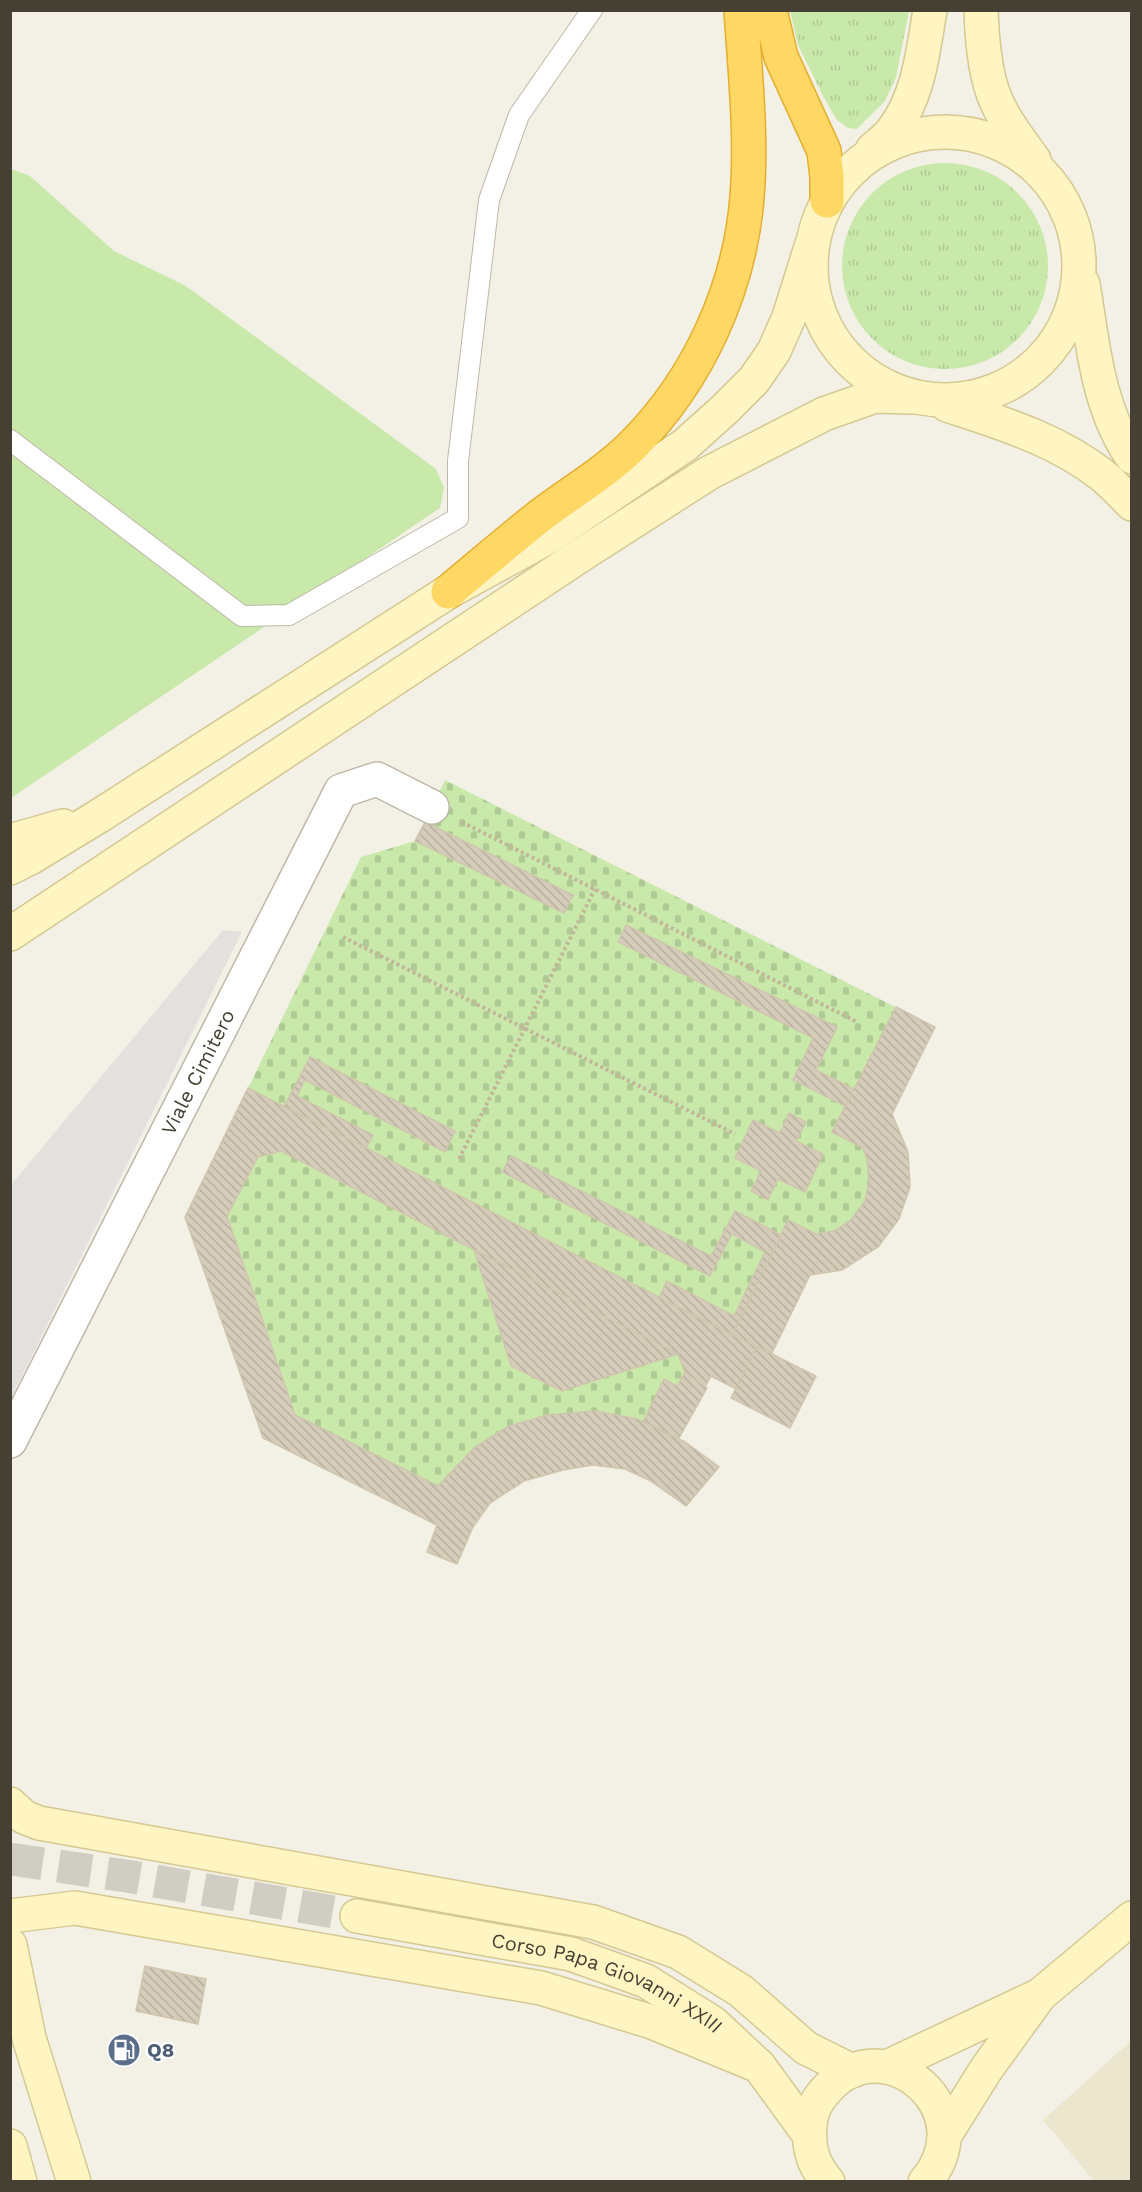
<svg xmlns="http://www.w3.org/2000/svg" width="1142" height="2192" font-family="'Work Sans',sans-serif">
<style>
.education{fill:#ede6ce}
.grass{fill:url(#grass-tufts)}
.cemetery{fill:url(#cemetery-stones)}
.garden{fill:#c9e9ab}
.parking{fill:#e3e1dd}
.building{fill:url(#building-back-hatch);stroke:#d0c5ad;stroke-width:1.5}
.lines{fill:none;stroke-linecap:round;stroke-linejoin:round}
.secondary-tunnel{stroke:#d0cdc2;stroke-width:33;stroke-dasharray:33 16;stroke-linecap:butt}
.lane-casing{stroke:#bfb8a7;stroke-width:22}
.street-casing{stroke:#bfb8a7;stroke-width:36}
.secondary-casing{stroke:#d5c892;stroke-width:36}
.highway-casing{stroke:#e3af2f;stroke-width:36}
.path{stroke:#c1b698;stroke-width:4;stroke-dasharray:3 3;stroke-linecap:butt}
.lane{stroke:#fff;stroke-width:20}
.street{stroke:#fff;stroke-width:33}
.secondary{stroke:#fff5c3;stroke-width:33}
.highway{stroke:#ffd764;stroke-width:33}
.labels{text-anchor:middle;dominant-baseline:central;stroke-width:4.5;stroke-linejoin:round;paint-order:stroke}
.street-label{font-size:20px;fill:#464034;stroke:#fff}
.service-label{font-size:20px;font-weight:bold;fill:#4e5e75;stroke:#fff;text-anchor:start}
</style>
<defs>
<pattern id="grass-tufts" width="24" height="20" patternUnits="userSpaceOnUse" patternTransform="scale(1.5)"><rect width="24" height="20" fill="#c9e9ab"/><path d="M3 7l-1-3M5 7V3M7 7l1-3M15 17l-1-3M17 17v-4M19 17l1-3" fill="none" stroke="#aec994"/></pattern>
<pattern id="cemetery-stones" width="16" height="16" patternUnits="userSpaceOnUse" patternTransform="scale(1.5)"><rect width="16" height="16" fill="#c9e9ab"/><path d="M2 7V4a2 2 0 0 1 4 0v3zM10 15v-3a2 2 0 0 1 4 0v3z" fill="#aec994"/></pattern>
<pattern id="building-back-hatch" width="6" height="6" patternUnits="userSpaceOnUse" patternTransform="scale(1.5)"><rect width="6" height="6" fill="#d5ccba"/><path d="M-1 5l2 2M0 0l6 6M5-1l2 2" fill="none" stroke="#b8b0a0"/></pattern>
</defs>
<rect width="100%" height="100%" fill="#f3f0e5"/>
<path class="education" d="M1131,2041V2181H1094L1043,2120Z"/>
<path class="grass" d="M790,11H909L896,77L885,101L857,129L848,128L837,120L824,98L798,45Z
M842 266a103 103 0 1 1 206 0a103 103 0 1 1-206 0Z"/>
<path class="cemetery" d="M445,780L935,1027L892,1114L908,1152L910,1187L899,1219L878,1247L842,1270L810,1275L772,1353L816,1376L790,1428L731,1398L735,1389L711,1376L679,1438L719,1467L686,1506C667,1492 649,1479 627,1470C591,1456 516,1475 490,1504C474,1520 466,1543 457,1564L427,1552L437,1525L263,1438L185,1217L361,857L415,841Z"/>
<path class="garden" d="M11,169L30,176L114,251L186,286L436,469L444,488L440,508L11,798Z"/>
<path class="parking" d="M223,930L242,932L11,1398V1185Z"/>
<path class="building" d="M425,822L573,895L564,913L415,841Z
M626,925L837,1027L816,1070L854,1089L845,1106L793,1080L813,1038L618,942Z
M896,1007L935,1027L892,1114L908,1152L910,1187L899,1219L878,1247L842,1270L810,1275L772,1353L732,1335L788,1220L816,1234L834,1231L851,1220L865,1201L869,1181L867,1159L863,1148L832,1132Z
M310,1057L455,1131L445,1152L305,1080L297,1096L373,1135L366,1148L284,1107Z
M248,1088L757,1347L736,1389L711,1376L705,1387L685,1372L678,1354L281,1151L258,1157L227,1216L295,1415L438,1486L475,1447L509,1426L547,1415L596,1411L637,1419L685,1442L719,1467L686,1506L651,1481L625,1469L593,1465L563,1470L524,1481L490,1503L473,1527L457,1564L427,1552L437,1525L263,1438L185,1217Z
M789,1113L806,1122L796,1141L823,1154L805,1192L778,1179L768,1200L751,1191L761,1171L735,1158L753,1120L780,1133Z
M511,1156L711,1256L735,1211L781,1235L732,1335L659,1298L667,1281L734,1316L765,1252L732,1234L710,1276L502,1172Z
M474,1250L678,1354L562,1391L511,1366Z
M757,1347L816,1376L790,1428L731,1398Z
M685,1372L707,1388L679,1438L643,1422L664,1379L677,1386Z
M145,1966L206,1979L198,2024L136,2011Z"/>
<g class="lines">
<path class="secondary-tunnel" d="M10,1859L126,1876L357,1916"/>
<defs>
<path id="lane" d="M10,440L242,616L289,615L458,518V461L489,200L519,115L592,10"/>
<g id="street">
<path id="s1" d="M10,1441L341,791L377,779L432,807"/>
</g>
<g id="secondary">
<path d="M981,10C982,38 984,67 993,93C1002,118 1019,139 1034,160"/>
<circle cx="945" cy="266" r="134"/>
<path d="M873,149C880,143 888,137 893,130C919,96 923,51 930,10"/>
<path d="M1083,284C1093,344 1097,406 1132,457"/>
<path d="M947,405C1001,423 1056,439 1102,475C1112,483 1122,494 1132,504"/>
<path d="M10,841L63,826"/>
<path d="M10,868L30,858L99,816L448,592L550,536L685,445L725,409L754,380L774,351L789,317L812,244"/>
<path d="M10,934L584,553L709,473L824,414L875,396L911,397"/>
<path d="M10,1804L24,1817L39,1823L593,1922L678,1952L741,1991L806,2048L852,2071"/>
<path d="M10,1916L75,1908L541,1988L652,2022L759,2066"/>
<path id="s2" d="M357,1916L571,1954L646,1981L713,2023L759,2066L808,2133"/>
<path d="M10,1945L29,2038L74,2182"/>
<path d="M887,2067L1038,1996"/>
<path d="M945,2135L987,2068L1040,1995L1132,1918"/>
<path d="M10,2146L20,2182"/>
<path d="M828,2182C811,2163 807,2143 811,2118C813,2106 821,2095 829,2087C886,2026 986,2111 925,2182"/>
</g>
<path id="highway" d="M770,10L781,57L824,151L827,177V201
M448,592C477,568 506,543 536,519C568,494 604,474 633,445C698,380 740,288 747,197C752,137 745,71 741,10"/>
</defs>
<use href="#lane" class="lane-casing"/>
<use href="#street" class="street-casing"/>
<use href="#secondary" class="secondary-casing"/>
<use href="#highway" class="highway-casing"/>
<path class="path" d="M462,822L857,1022
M343,937L735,1134
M459,1159L595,889"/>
<use href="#lane" class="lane"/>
<use href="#street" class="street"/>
<use href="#secondary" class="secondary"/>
<use href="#highway" class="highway"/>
</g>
<defs>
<symbol id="fuel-disc" viewBox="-11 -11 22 22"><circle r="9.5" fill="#5c6f8a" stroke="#fff"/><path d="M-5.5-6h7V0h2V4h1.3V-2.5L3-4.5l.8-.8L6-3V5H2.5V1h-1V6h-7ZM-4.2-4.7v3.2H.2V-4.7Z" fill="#fff"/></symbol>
</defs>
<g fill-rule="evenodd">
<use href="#fuel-disc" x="105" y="2031" width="38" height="38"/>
</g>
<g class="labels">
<g class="street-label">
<text stroke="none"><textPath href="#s1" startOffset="414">Viale Cimitero</textPath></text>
<text stroke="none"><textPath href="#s2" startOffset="261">Corso Papa Giovanni XXIII</textPath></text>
</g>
<g class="service-label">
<text x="147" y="2050">Q8</text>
</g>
</g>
<rect width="1142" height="2192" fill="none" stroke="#464034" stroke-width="24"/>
</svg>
